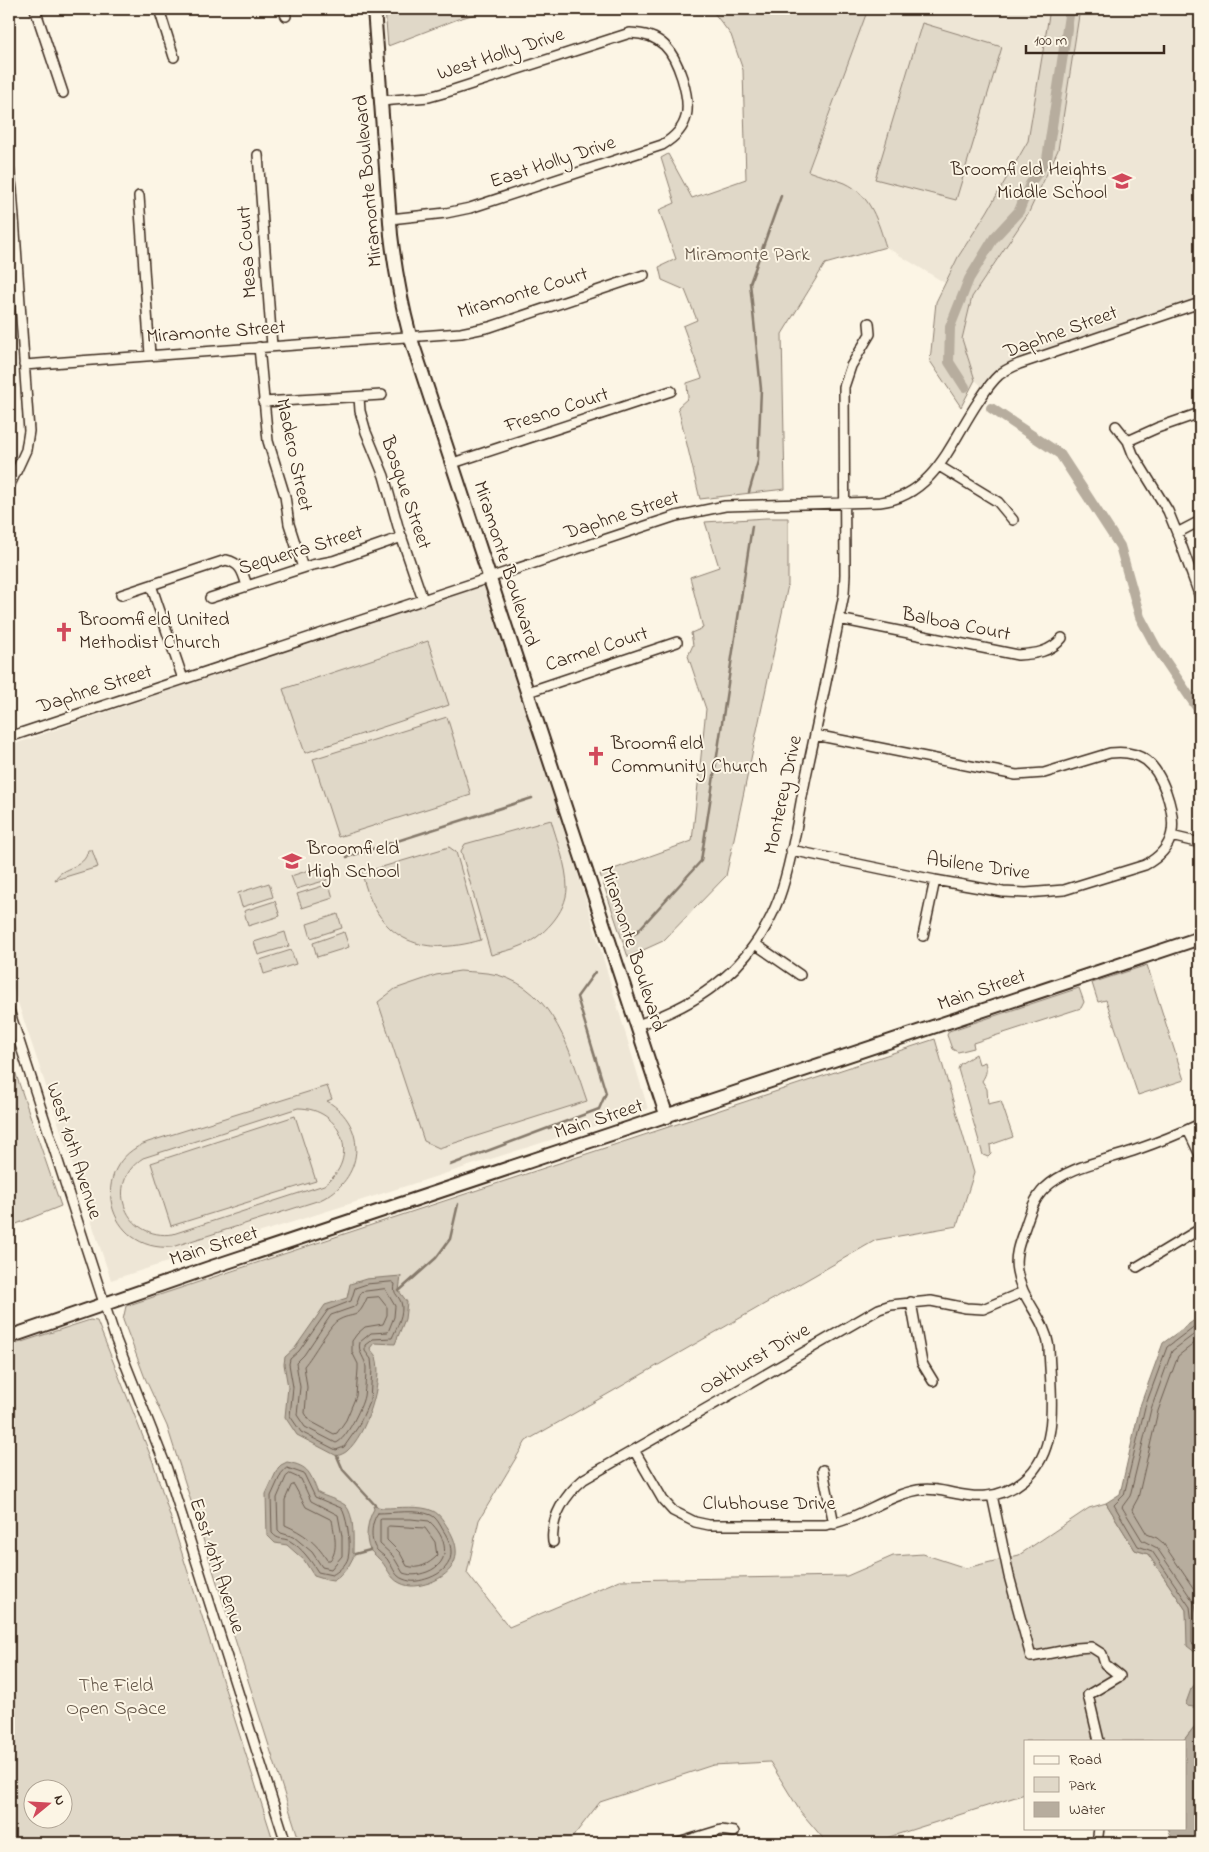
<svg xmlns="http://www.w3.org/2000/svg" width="1209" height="1852" font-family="'Indie Flower',sans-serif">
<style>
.built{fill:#eee6d6}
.green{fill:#e0d8c8;stroke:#8e8173;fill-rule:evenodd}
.water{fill:#b7ad9e;stroke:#85796b}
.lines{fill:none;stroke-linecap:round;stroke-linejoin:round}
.shore{stroke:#6d5e51;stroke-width:1}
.stream{stroke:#85796b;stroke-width:2.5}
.canal{stroke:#b7ad9e;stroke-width:10}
.street-casing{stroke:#3b2a1e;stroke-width:12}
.secondary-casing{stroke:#3b2a1e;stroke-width:16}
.street{stroke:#fcf5e5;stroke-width:9}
.secondary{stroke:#fcf5e5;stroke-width:12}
.labels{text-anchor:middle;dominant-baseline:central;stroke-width:4;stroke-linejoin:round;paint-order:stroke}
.street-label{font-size:20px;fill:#3b2a1e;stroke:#fcf5e5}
.poi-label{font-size:20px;fill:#3b2a1e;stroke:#fcf5e5;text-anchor:start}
.park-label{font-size:20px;fill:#645648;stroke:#fcf5e5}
</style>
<rect width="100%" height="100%" fill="#fcf5e5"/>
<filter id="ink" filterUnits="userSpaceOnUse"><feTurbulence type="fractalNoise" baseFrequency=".02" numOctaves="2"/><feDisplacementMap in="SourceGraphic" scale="10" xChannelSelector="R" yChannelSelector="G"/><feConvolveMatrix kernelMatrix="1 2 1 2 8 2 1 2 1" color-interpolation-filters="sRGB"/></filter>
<g filter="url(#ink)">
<path class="built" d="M868,9H1050L1028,141L987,212L958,257L945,283L886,247L877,220L808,172Z
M1080,9H1200V303L1019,364L986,390L975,380L962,339L972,297L1029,212L1058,150Z
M490,578L648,1109L111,1280L9,976V746Z"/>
<path class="green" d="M385,9H493L458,19L388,46Z
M711,9H868L808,171C820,176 833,178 845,183C871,195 878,222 886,247L825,264L782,334L785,489L700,499L678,407L688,398L687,383L702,378L683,326L697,320L685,290L662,280L659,267L676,259L659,210L675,203L661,158L668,154L692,198L746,179L743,70L731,35Z
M1050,9H1080L1058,150L1029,212L972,297L962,339L975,380L961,407L930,361L936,302L958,257L987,212L1028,141Z
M922,23L1002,47L956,200L875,179Z
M766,518H788V585L726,876L663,941L628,957L600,874L692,841L706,709L688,656L693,645L691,633L703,628L690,577L719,567L705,522Z
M428,641L449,705L305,753L283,689Z
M447,717L471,795L338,837L313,759Z
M551,820C557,841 567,866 567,888C567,912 542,938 521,946C512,950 501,952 491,955L461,851L465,844Z
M449,847L456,852L481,940C419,958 377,939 362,873Z
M88,850H92L98,867L55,880C62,865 85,870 88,850Z
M322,866L327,880L296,889L291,876Z
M269,883L273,897L242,907L238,893Z
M329,884L333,898L302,908L297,894Z
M275,901L280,916L248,926L244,911Z
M338,914L342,928L311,938L307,924Z
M285,932L289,946L258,955L254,942Z
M344,932L349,947L317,957L313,943Z
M291,950L296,964L264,974L260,960Z
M1147,965L1184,1080L1138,1095L1106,1000L1098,1002L1092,983Z
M460,971C472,972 486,972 498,975C555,991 570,1052 587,1101L439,1148L424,1141L378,1002L395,989L436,975Z
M1079,988L1084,1002L1081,1008L973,1043L974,1048L958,1052L952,1049L947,1035L949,1031Z
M935,1039L974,1173L957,1226L876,1240L526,1441L479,1520L467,1573L509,1627L620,1580L847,1576L893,1556L923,1554L966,1568L1019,1555L1089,1508L1106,1503L1135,1550L1148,1554L1186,1610L1187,1623L1197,1654L1200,1656V1725L1195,1726L1183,1741H1025V1794L870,1843H827L800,1811L770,1762L713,1765L600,1802L568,1843H300L167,1426L145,1378L123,1320L126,1306Z
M9,1054L61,1206L9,1227Z
M976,1054L979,1064L985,1062C987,1070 987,1073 982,1081L987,1089L988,1104L1001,1101L1013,1137L990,1145L991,1154L988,1157L983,1155L958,1069L960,1064Z
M327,1086L332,1099L327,1101C369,1126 364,1180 320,1200L172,1247C107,1253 85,1165 148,1142ZM298,1108C342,1108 361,1159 324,1185L173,1234C126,1241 103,1184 143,1158Z
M295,1116L316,1181L171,1226L151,1163Z
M90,1320L97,1321L153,1462L274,1843H9V1346ZM32,1790H62V1820H32Z"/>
<path class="water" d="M401,1276L399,1291L407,1302L405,1319L395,1344L374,1343L370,1348C371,1351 375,1354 376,1357C384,1381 366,1435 347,1451C345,1453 340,1455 337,1456L297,1435L285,1417L288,1387L284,1364L285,1357L295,1348L325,1305L347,1298L350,1284L366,1279Z
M1200,1316V1656L1187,1646L1186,1610L1148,1554L1135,1550L1106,1503L1120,1494L1140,1406L1163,1343Z
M287,1462C310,1466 310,1474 318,1493C326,1497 338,1500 345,1505C355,1514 353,1541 353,1553L355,1554L348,1567L339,1577L333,1581L327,1580L314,1576L304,1560L287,1545L275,1543L267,1535L266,1494L278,1468L281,1465Z
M373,1506C377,1506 380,1508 384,1508C398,1508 421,1505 433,1511C440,1514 444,1522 448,1528C464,1553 456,1573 429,1583C419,1586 410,1588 400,1583C389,1578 387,1565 378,1558C376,1555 372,1553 370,1550C364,1538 368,1519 374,1509Z
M1200,1678V1708L1187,1706L1186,1703L1191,1689Z
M1200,1725V1843H1174L1168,1828H1185V1741H1183L1195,1726Z"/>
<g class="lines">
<path class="shore" d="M392,1282L395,1284C393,1295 397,1293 401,1302C405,1313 396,1329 392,1338L373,1339L365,1345V1351L371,1359L372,1369L370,1400L358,1427L344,1447L336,1450L301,1432L290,1416L293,1387L289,1364L290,1359L299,1351L328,1310L351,1301L355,1288L367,1284Z
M385,1289L395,1306L394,1317L388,1332L371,1333L360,1342C357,1353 366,1358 366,1368C366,1377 365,1388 364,1396C362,1407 346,1440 336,1443L305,1427L297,1415L300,1387L296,1363L304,1355L331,1315L354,1307L357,1303L361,1292Z
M379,1297L387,1307V1315L383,1324L365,1327L357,1334L352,1341V1352L358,1364V1369L356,1396L346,1420L337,1433L334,1434L310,1421L305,1413L307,1387L304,1366C313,1356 329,1326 337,1321C354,1311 357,1322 367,1298Z
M1200,1322L1167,1347L1145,1407L1124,1495L1114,1505L1138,1546L1152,1551L1190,1607L1192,1622V1643L1200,1650
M1200,1330L1172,1351L1151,1409L1130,1496L1122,1507L1142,1540L1157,1548L1195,1604L1199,1622L1198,1640L1200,1643
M1200,1339L1178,1356L1158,1411L1138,1498L1132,1509L1147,1534L1157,1538L1163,1543L1200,1598
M287,1468L304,1474L315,1497L341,1508L343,1511C348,1523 351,1546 348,1558C346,1565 338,1572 332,1575L318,1572C311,1561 302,1548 290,1541C282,1537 279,1541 272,1533L271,1496L281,1474Z
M290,1474L301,1479L311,1501L338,1515L342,1536V1556L331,1569L322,1567L312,1552L294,1537L281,1533L278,1530L277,1498L286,1477Z
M294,1485L306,1507L332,1520C334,1532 339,1551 330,1560H327C316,1542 303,1533 285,1525V1500L291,1486Z
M378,1513C393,1513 417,1509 431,1515C437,1518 440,1525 443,1530C457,1551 453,1569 429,1578C420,1581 412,1583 403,1579C395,1576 394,1569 389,1562C387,1557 382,1555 378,1551C369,1543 371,1521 378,1513Z
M382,1519H411L429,1521C447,1537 453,1562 427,1572C418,1575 412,1576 403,1573L393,1556L380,1544V1520Z
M389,1526L425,1528L435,1542L437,1556C429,1564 418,1570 407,1566L400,1553L387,1540V1528Z"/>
<path class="stream" d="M749,492L758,461L761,389L750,283L781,196
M347,857L532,798
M635,934L701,861L752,526
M450,1165L599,1109L606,1093L577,997L595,972
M399,1291L436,1258L450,1239L458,1204
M337,1456L343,1470L376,1506
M355,1554L370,1550"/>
<path class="canal" d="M965,387L949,362L950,327L969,279L994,238L1019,211L1030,184L1047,159L1070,9
M991,408L1060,454L1120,546L1140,617L1156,647L1200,712"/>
<defs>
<path id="street" d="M35,9L63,93
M159,9L174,57
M283,9L286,16
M381,101L429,97L447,92L630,33C662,34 673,50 682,78C691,107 691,128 662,145L470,208L446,213L390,219
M258,155L272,346
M9,168L12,189L29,431L26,450L9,487
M139,196L150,355
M259,347L268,441L285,496L289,524L303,568
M24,365L461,333L490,327L644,275
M359,397L360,411L366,432L384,476L399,530L423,600
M263,402L382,395
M1116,426L1128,441L1133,454L1168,511L1177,533L1200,597
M1128,441L1157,428L1200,413
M453,463L671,391
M939,466L998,502L1013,520
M1177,533L1200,521
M151,585L183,679
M121,595L226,560C241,563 243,573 247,586
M210,598L312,565L333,561L402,537
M839,619L1018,655C1035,654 1051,652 1062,638
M528,692L677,642
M9,737L676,516L725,506L880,502C934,496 951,442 978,402C984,393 990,383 999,375C1005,370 1012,367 1019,364L1200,303
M1171,836L1196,842
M791,850L935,880L1003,892L1026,893L1064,890L1145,865C1177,848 1177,823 1166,792C1156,764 1142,749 1110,753L1044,773L1016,775L815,735
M923,936L935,880
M755,944L800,975
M9,1010L116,1340L167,1469L286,1843
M637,1025C703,1003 754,965 779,898C792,862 798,815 806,776C819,716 832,655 844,594L845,574L844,387L851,366L870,334L869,323
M1188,1130L1200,1155
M1137,1267L1200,1229
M911,1302L922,1363L933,1381
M634,1450L663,1500L673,1511L695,1522L709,1525H825C858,1520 885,1496 918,1490C941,1486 962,1499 986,1496C1000,1495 1013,1489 1024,1480C1062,1449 1050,1390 1049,1347C1044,1315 1022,1302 1017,1271C1014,1257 1019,1243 1024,1230C1029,1216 1033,1200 1044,1189C1066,1167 1104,1161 1133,1151C1156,1143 1179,1134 1200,1124
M823,1470L834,1524
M992,1495L1009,1576L1031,1657L1077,1648L1091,1647L1102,1654L1105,1664L1120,1676L1088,1695L1099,1741
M553,1542C550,1517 566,1494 584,1479L879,1309L891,1305L931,1301L966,1308L983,1309L1023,1292
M678,1843L721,1830L734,1832
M1077,1843H1089
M1097,1843L1099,1828"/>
<path id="secondary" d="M374,9L391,235C395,269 401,302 410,336L667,1117
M9,1337L209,1268L1200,938"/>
</defs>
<use href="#street" class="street-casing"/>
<use href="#secondary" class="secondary-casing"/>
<use href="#street" class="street"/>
<use href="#secondary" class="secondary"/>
</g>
</g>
<defs>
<symbol id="school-bare" viewBox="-9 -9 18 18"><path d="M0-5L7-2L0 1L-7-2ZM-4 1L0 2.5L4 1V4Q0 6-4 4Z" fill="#d1495b" stroke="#fcf5e5" stroke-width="2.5" paint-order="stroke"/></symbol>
<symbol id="church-bare" viewBox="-9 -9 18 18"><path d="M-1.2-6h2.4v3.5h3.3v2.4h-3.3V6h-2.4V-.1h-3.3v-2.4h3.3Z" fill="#d1495b" stroke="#fcf5e5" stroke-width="2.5" paint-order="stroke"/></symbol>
</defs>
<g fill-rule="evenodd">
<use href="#school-bare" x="1108" y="167" width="28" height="28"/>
<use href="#church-bare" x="50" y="618" width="28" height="28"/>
<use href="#church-bare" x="582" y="742" width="28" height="28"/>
<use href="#school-bare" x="278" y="847" width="28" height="28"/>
</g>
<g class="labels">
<g class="street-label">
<text transform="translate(501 55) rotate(-18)">West Holly Drive</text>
<text transform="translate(553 163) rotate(-18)">East Holly Drive</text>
<text transform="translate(369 181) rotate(-95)">Miramonte Boulevard</text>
<text transform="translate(248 252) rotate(-94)">Mesa Court</text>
<text transform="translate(523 294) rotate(-17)">Miramonte Court</text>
<text transform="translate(216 333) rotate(-4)">Miramonte Street</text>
<text transform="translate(1061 333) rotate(-20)">Daphne Street</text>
<text transform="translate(557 411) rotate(-18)">Fresno Court</text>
<text transform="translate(293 455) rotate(78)">Madero Street</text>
<text transform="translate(405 493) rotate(71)">Bosque Street</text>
<text transform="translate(622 516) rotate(-18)">Daphne Street</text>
<text transform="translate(301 551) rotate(-17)">Sequerra Street</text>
<text transform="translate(505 564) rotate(72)">Miramonte Boulevard</text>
<text transform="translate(956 625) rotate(11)">Balboa Court</text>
<text transform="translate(597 650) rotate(-18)">Carmel Court</text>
<text transform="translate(95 690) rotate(-18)">Daphne Street</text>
<text transform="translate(784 795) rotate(-78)">Monterey Drive</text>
<text transform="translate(978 867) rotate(8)">Abilene Drive</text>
<text transform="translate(632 949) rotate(72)">Miramonte Boulevard</text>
<text transform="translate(982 991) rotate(-19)">Main Street</text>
<text transform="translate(599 1120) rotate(-18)">Main Street</text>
<text transform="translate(73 1151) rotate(72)">West 10th Avenue</text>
<text transform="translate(214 1247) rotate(-18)">Main Street</text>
<text transform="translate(755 1360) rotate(-30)">Oakhurst Drive</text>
<text x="769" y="1504">Clubhouse Drive</text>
<text transform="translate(216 1566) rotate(72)">East 10th Avenue</text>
</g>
<g class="poi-label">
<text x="1107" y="170" text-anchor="end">Broomfield Heights<tspan x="1107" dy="23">Middle School</tspan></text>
<text x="79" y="620">Broomfield United<tspan x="79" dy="23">Methodist Church</tspan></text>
<text x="611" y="744">Broomfield<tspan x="611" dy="23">Community Church</tspan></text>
<text x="307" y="849">Broomfield<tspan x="307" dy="23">High School</tspan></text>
</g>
<g class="park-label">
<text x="747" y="255">Miramonte Park</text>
<text x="116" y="1686">The Field<tspan x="116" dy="23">Open Space</tspan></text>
</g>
</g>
<rect width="1209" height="1852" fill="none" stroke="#fcf5e5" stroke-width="30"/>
<rect x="15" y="15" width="1179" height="1822" fill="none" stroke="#3b2a1e" stroke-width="2" filter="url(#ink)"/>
<rect x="1024" y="1740" width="162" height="90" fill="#fcf5e5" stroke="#afa495"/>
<rect x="1034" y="1756" width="25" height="8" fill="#fcf5e5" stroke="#afa495"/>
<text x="1069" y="1764" font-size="15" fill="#3b2a1e">Road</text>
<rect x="1034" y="1777" width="25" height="15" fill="#e0d8c8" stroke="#afa495"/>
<text x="1069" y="1790" font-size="15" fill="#3b2a1e">Park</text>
<rect x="1034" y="1802" width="25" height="15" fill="#b7ad9e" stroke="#afa495"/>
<text x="1069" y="1814" font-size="15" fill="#3b2a1e">Water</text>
<g transform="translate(48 1804) rotate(72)"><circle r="24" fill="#fcf5e5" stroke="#afa495"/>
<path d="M0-4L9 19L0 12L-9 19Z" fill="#d1495b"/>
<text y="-8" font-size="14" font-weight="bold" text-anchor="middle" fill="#3b2a1e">N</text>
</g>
<path d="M1026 45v8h138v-8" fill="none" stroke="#3b2a1e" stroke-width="2.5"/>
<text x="1034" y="45" font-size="15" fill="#3b2a1e" stroke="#fcf5e5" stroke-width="4" paint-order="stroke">100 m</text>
</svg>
